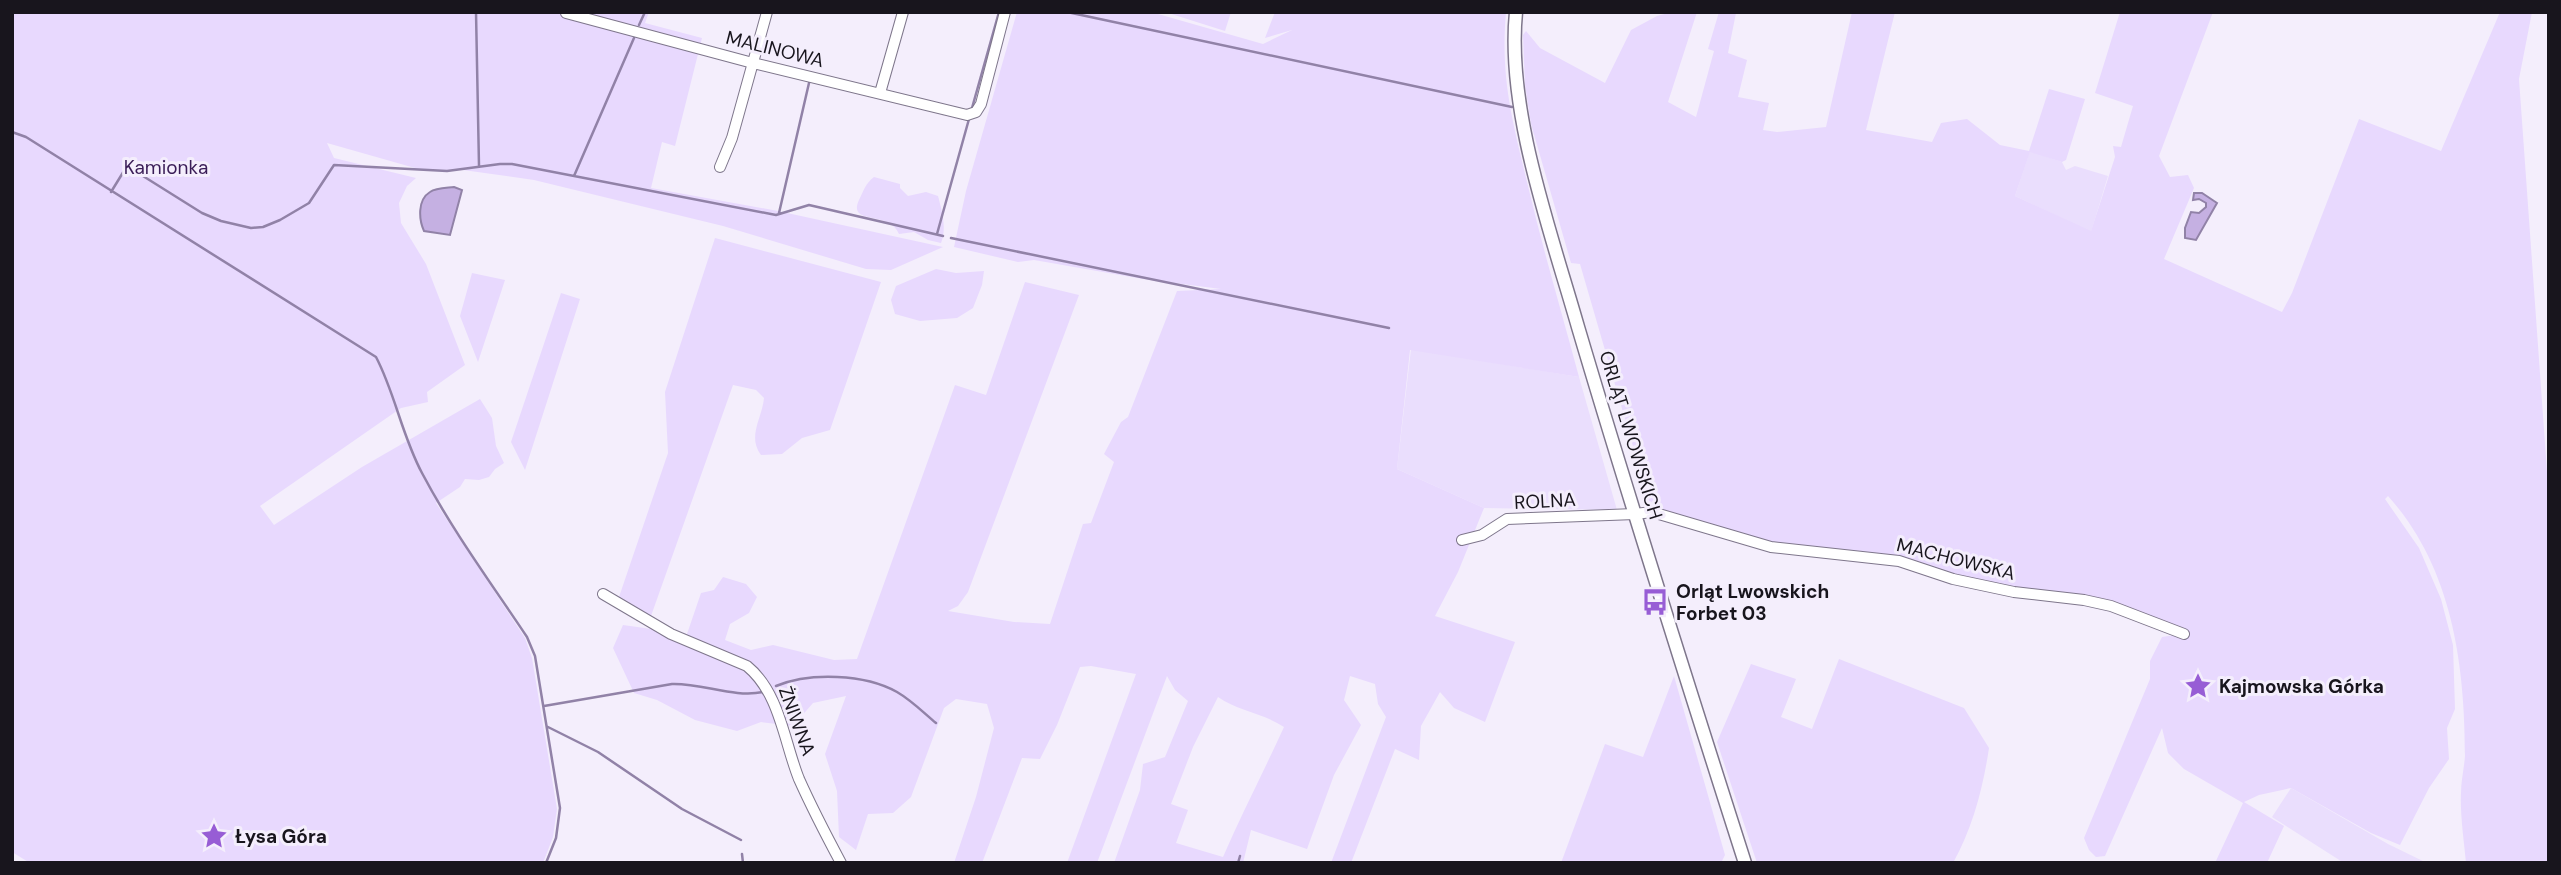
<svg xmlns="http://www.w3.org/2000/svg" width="2561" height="875" font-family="'DM Sans',sans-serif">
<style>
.built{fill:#eadefd}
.green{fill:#e8d9fe;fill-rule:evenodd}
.water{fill:#c5b0e2;stroke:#9182a7;stroke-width:2}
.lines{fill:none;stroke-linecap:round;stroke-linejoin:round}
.stream{stroke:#9182a7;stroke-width:2.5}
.minor-casing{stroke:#7e768b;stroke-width:12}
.tertiary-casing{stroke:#7e768b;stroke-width:15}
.minor{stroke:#fff;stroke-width:10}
.tertiary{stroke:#fff;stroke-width:12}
.labels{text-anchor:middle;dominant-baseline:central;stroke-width:6;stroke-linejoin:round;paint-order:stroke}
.street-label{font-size:19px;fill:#18151d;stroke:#f4eefc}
.park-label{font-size:19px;fill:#3a1d57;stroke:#f4eefc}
.poi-label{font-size:19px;font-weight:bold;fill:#18151d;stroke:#f4eefc;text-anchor:start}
</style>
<rect width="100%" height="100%" fill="#f4eefc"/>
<path class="built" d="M2030,151L2062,162L2066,170L2075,166L2108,176L2091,232L2015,196Z
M1411,349L1579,377L1617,510L1484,508L1397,469Z
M2291,788L2388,844L2427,863H2344L2272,817Z"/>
<path class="green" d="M12,12H649L645,23L702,38L675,146L662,142L651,188L778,211L943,247L891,270L866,269L723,226L534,180L463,170H422L327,143L334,158L416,178L407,186L399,203L401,223L426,264L465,365L427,392L428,402L401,408L260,506L274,525L362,467L480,399L492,418L496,446L504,463L495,469L489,477L479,480L465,479L460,487L436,503L525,638L532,658L557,809L553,837L543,863H30L12,852Z
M1017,12H1151L1263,44L1292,30L1265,38L1275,12H1506C1500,79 1513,123 1528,186C1543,250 1562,313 1579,377L1410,350L1397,469L1484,508L1458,572L1435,616L1515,642L1485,722L1454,708L1440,692L1421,726L1419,760L1395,749L1351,863H1331L1386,717L1378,704L1375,684L1350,676L1344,700L1361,725L1334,775L1307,849L1251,830L1243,863H1114L1140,790L1143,764L1165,757L1188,701L1175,690L1167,676L1097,863H1067L1136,674L1091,666L1080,667L1057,725L1040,759L1022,758L982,863H954L976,797L994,728L987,704L956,699L944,708L911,797L893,813L868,814L856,850L839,837L837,791L825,754L846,696L813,703L793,726L761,722L737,731L695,720L657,700L634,693L613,648L623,625L687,634L701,593L714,590L723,577L746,584L757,597L749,613L730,624L725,640L751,650L773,645L834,660L857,659L955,385L986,395L1025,282L1079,295L968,592L958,606L948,611L1014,622L1050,624L1083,524L1091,523L1114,462L1104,454L1121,422L1128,417L1177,291L1221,289L1143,279L1034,260L1018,262L954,247L966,191ZM1218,697C1238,711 1263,713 1284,727C1264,771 1242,813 1223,857L1176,843L1188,810L1171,804L1193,747Z
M1165,12H1231L1225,31Z
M1672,12H1697L1668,102L1696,117L1714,51L1708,49L1719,12L1736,13L1728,53L1747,60L1738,97L1769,103L1763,130L1777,132L1826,127L1852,12H1895L1866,130L1932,142L1941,123L1967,119L2000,145L2029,151L2049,89L2085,99L2066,160L2062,162L2030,152L2015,196L2091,231L2115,157L2113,146L2121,147L2133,106L2095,93L2120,12H2213L2159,156L2170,177L2188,175L2194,188L2164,259L2282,312L2292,293L2359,119L2441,151L2500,12H2532L2519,79L2549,500V863H2466C2464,840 2460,816 2461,793C2461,781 2464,769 2465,756C2465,664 2452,567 2388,496L2385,499L2419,548L2441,599L2453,645L2455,709L2447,728L2449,759L2429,788L2400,845L2371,833L2291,788L2259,795L2244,802L2284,826L2267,863H2215L2243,803L2184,769L2168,753L2162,728L2105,856L2096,857L2089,850L2084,838L2150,679V661L2162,637L2182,634L2111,606L2014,592L1899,561L1771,547L1652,512L1580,264L1571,263L1531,124L1525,85L1523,35L1526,31L1540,48L1605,83L1631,30L1657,16Z
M874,177L900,184V188L908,196L926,192L938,196C942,211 947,228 941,243L928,240L914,232L899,234C889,210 847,226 859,200C864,190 865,184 874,177Z
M715,238L881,282L830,430L802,438L782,454L761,455C747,436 762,419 764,398L756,390L733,385L651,616L619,597L668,453L665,392Z
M936,269L956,273L984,271L982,285L973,308L957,318L920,321L895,314L891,300L896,286Z
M472,273L505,280L478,362L460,316Z
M561,293L580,299L525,470L511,442Z
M1839,659L1964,708L1989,748C1983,788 1973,827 1953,863H1757L1717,742L1751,664L1796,679L1781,717L1812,729Z
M1674,676L1725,855L1721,863H1561L1605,744L1643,757Z"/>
<path class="water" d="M454,187L462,190L450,235L424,231C419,220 417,200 430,192C436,188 447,188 454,187Z
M2194,193H2202L2217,203L2196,240L2185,238V228L2191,212L2199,213L2206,207V203L2199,199L2193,200Z"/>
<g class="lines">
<path class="stream" d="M476,12L479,166
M1067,12L1512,107
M639,25L645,12
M972,108L999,12
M12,132L26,137L376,357C395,393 402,436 422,473C452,530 491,583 527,637L535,656L560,808L556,838L546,863
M574,176L634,38
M111,192L127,166L202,213L221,221L251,228L263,227L280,220L309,203L334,165L447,171L500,164H512L776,215L809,205L943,236
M779,213L809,83
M937,234L969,119
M951,238L1389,328
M776,686C810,672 865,674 897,692C911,700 924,713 936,723
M544,706L672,684C703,683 733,698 763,692
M548,727L598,752L682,809L741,840
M742,854L743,863
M1238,863L1240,856"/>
<defs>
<path id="minor" d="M566,13L749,62L967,115L976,112L981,104L1005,12
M880,93L903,12
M720,167L732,138L767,12
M1462,540L1482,535L1507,519L1635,514L1652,512L1771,547L1899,561L1953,579L2014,592L2084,600L2111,606L2184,634
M603,594L671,634L747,666C780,693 784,742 799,779C812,808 826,835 841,863"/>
<path id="tertiary" d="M1516,12C1506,110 1551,232 1578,327C1631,506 1688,685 1745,863"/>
</defs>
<use href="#minor" class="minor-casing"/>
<use href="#tertiary" class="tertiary-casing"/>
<use href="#minor" class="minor"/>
<use href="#tertiary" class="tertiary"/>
</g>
<defs>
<symbol id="bus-bare" viewBox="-9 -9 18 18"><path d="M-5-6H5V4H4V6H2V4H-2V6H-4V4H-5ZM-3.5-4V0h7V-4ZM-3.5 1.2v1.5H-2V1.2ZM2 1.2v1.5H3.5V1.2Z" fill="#975dd5" stroke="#f4eefc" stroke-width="2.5" paint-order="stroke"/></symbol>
<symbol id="sight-bare" viewBox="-9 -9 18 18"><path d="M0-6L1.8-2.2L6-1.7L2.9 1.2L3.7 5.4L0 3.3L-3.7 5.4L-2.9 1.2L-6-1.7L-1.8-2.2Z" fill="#975dd5" stroke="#f4eefc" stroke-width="2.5" paint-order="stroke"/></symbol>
</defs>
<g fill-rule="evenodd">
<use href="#bus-bare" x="1636" y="583" width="38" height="38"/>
<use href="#sight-bare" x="2179" y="667" width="38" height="38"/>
<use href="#sight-bare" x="195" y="817" width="38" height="38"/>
</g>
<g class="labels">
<g class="street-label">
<text transform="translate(775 49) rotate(14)">MALINOWA</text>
<text transform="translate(1631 435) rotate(73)">ORLĄT LWOWSKICH</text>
<text transform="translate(1545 501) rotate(-3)">ROLNA</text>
<text transform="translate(1956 559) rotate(14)">MACHOWSKA</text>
<text transform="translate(797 721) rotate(70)">ŻNIWNA</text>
</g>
<g class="park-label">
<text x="166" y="167">Kamionka</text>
</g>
<g class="poi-label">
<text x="1676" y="591">Orląt Lwowskich<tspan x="1676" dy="22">Forbet 03</tspan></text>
<text x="2219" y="686">Kajmowska Górka</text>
<text x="235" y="836">Łysa Góra</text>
</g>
</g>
<rect width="2561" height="875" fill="none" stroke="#18151d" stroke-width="28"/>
</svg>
